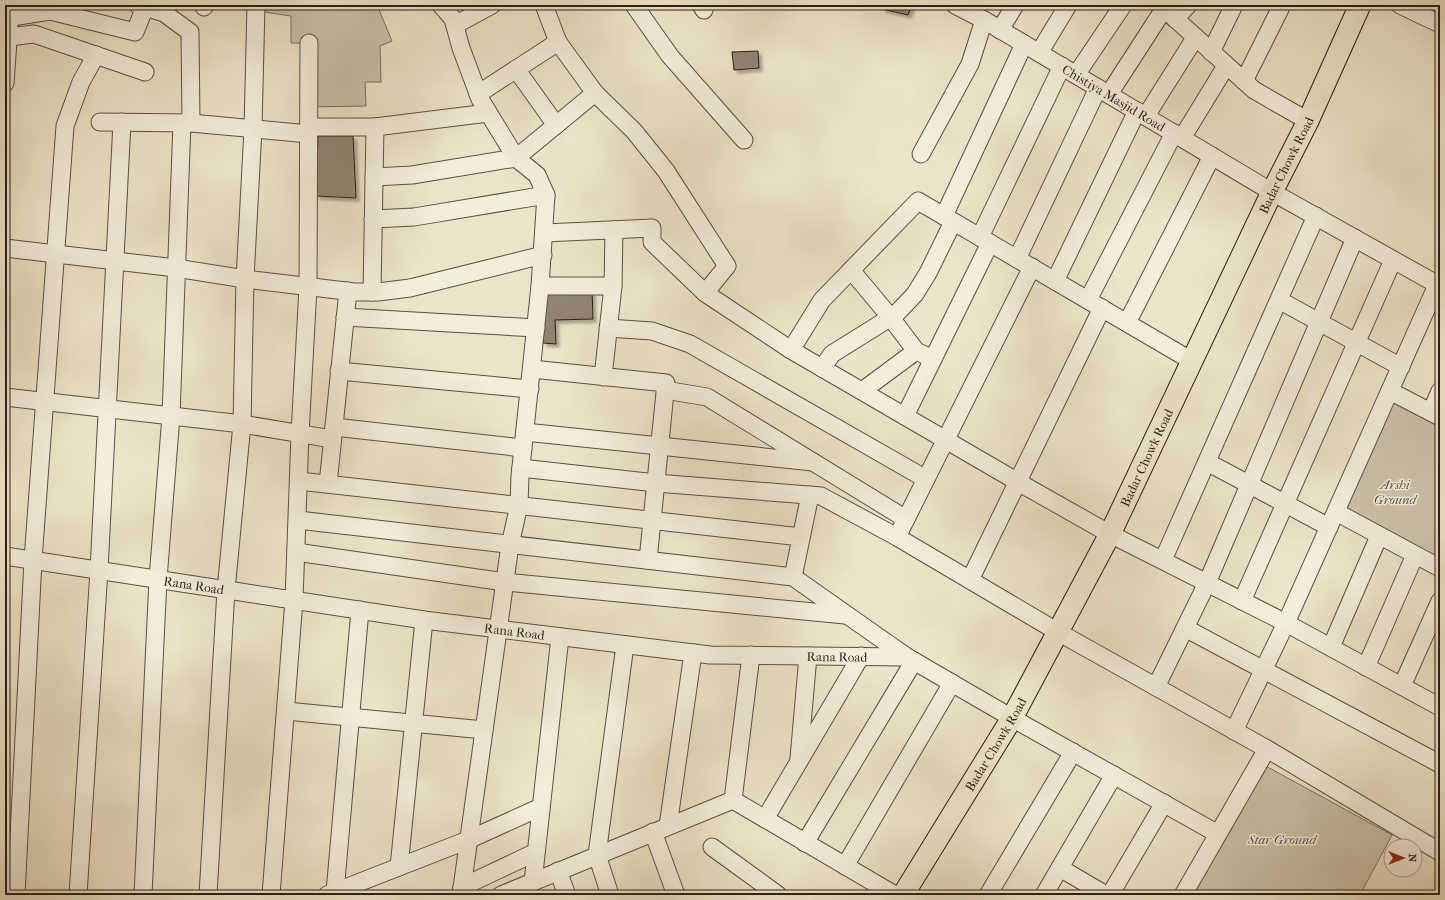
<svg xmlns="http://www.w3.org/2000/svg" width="1445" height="900" font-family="'IM FELL French Canon',serif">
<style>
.green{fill:#cbc2aa;stroke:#7c6f60}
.building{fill:#908473;stroke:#2c1c16;filter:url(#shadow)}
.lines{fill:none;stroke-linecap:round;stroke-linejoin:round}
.minor-casing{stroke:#5c4e42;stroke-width:19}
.major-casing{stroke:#2c1c16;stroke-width:23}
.minor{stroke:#f3eddb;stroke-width:17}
.major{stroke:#ece4c8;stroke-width:21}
.labels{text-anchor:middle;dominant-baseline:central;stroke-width:3;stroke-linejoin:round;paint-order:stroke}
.street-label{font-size:13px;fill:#2c1c16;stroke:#f3eddb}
.park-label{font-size:13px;font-style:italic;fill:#5c4e42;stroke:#f3eddb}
</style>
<defs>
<filter id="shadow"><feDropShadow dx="3.5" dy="3.5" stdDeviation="1" flood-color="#0004"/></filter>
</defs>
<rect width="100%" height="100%" fill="#ece4c8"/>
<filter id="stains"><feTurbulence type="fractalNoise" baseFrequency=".005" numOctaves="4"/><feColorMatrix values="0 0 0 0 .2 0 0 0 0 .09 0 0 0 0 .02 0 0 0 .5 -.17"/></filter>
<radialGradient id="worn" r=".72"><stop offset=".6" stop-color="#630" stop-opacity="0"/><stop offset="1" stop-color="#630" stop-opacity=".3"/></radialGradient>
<path class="green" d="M264,5H377L392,41L380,46L381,82H365L366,106L309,107L310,43H291V16L264,12Z
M1390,391L1440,417V568L1336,512Z
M1262,764L1392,835L1360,895H1183Z"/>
<path class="building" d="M883,5H912L908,15L882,9Z
M758,51L759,68L734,70L732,52Z
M318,136H353L356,198L316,196Z
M592,289L593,319L555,320L556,344L543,343L547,290Z"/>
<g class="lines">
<defs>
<g id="minor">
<path d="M203,5L204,7"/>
<path d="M441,5L453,19L461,48L480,99L516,158L537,175L546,195L540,286L520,476L519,505L510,545L461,895"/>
<path d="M544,5L558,42L595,93L634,131L666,171L727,266L705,293L791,350L1018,482L1110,534L1286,623L1440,707"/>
<path d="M634,5L670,56L744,140"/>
<path d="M701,5L704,10"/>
<path id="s1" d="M955,5L984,20L1272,192L1440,286"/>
<path d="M1160,5L1254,90L1308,121"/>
<path d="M1400,5L1440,24"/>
<path d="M5,18L50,11L135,32L145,7"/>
<path d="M1175,19L1188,5"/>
<path d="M455,25L492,5"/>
<path d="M1000,30L1015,5"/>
<path d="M8,37L34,34L145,72"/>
<path d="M1211,52L1234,5"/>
<path d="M1039,53L1068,5"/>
<path d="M516,69L556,125"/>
<path d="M1076,75L1123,5"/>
<path d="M1244,81L1282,5"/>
<path d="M5,83L9,27"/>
<path d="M478,94L558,42"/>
<path d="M1109,94L1164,9"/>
<path d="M1146,116L1195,38"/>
<path d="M100,122L191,123L190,32L164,13L138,5"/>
<path d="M191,123L309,134"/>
<path d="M309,127H375L488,113"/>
<path d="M1182,138L1226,66"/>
<path d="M921,154L970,64L984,20"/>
<path d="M374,177L412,175L516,158L595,93"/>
<path d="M944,216L1024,44"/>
<path d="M373,219L414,217L546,195"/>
<path d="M545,233L652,228V242L705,293"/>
<path d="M980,237L1062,66"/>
<path d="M5,248L176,268L245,279L354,292H378L410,288L543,255"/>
<path d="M1017,259L1098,88"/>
<path d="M851,270L891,318L916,351L933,359"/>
<path d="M1055,281L1137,111"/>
<path d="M540,286H613"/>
<path d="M372,292L375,127"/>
<path d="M1088,300L1174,133"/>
<path d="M1279,300L1401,367"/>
<path d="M345,317L536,328"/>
<path d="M1127,323L1212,156"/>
<path d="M608,328L652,331L690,344L926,479"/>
<path d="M791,350L822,300L918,201L1192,361"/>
<path d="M822,368L832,354L896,314L915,294L928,273L953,222"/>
<path d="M532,369L666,383L648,560"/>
<path d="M339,371L530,389"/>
<path d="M603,377L613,286L614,230"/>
<path d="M665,390L707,397L906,519"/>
<path d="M862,391L916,351"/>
<path d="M1390,391L1440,417"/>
<path d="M5,397L242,424L332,439"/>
<path d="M1431,412L1440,391"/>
<path d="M905,416L990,243"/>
<path d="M334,427L523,448"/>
<path d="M525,432L813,462"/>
<path d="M1207,462L1329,527"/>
<path d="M521,468L656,483L821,496L897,537L1058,632L1267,749L1440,852"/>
<path d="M299,481L801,537"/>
<path d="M328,484L348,291"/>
<path d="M1336,512L1440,568"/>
<path d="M298,520L793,577L907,657"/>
<path d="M897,537L1032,267"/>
<path d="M296,552L505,582L845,615"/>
<path id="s2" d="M5,556L424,620L710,655L907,657L1012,718L1218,834"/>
<path d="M1163,560L1316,216"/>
<path d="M793,577L810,495"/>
<path d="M970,580L1102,308"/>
<path d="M1242,601L1393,260"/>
<path d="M1185,628L1440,764"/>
<path d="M1331,647L1379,536"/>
<path d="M1366,667L1415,555"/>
<path d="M1402,686L1440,601"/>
<path d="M1156,687L1207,583L1355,238"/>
<path d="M286,711L484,730"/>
<path d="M1234,731L1286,623L1437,285"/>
<path d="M799,758L808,656"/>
<path d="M733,800L751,655"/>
<path d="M765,819L861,656"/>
<path d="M668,826L693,653"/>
<path d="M653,832L676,895"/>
<path d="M805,843L914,661"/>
<path d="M712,847L778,895"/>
<path d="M845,866L952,683"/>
<path d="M399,867L424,620"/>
<path d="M1060,868L1106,895"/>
<path d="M558,871L567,895"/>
<path d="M533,882L560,637"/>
<path d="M462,887L536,852"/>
<path d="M335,892L360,610"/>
<path d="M16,895L33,560L65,126L81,82L96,55"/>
<path d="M78,895L99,570L122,122"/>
<path d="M143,895L158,579L171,416L182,123"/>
<path d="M208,895L226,590L242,424L245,279L253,129L256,5"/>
<path d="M271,895L294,600L300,434L308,287L309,43"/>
<path d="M327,895L468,840L541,807"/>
<path d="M501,895L733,800L895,895"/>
<path d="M610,895L597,855L625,645"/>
<path d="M988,895L1073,752"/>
<path d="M1044,895L1114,775"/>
<path d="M1110,895L1164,803"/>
<path d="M1183,895L1267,749"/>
</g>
<g id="major">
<path id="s3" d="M903,895L1012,718L1110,534L1272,192L1308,121L1360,5"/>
</g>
</defs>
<use href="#minor" class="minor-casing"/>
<use href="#major" class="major-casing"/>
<use href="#minor" class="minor"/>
<use href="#major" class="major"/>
</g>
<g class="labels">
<g class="street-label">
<text stroke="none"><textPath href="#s1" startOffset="184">Chistiya Masjid Road</textPath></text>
<text stroke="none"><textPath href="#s3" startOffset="825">Badar Chowk Road</textPath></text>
<text stroke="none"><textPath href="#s3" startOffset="501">Badar Chowk Road</textPath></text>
<text stroke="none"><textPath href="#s2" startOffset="191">Rana Road</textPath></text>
<text stroke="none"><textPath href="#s2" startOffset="515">Rana Road</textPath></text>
<text stroke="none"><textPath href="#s2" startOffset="839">Rana Road</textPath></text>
<text stroke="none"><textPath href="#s3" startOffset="177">Badar Chowk Road</textPath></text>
</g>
<g class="park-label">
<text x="1395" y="484">Arshi<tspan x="1395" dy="15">Ground</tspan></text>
<text x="1282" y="839">Star Ground</text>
</g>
</g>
<rect width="1445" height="900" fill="none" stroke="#ece4c8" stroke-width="20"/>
<rect x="6" y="6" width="1433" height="888" fill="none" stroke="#2c1c16" stroke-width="2"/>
<rect x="10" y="10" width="1425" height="880" fill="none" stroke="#2c1c16"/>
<g transform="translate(1403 858) rotate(90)"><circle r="19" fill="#f3eddb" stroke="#a3998c"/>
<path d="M0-3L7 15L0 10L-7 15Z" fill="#8f2418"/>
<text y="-6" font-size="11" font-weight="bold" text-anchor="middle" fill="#2c1c16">N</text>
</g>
<rect width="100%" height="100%" filter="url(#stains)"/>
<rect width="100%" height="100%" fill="url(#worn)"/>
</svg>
